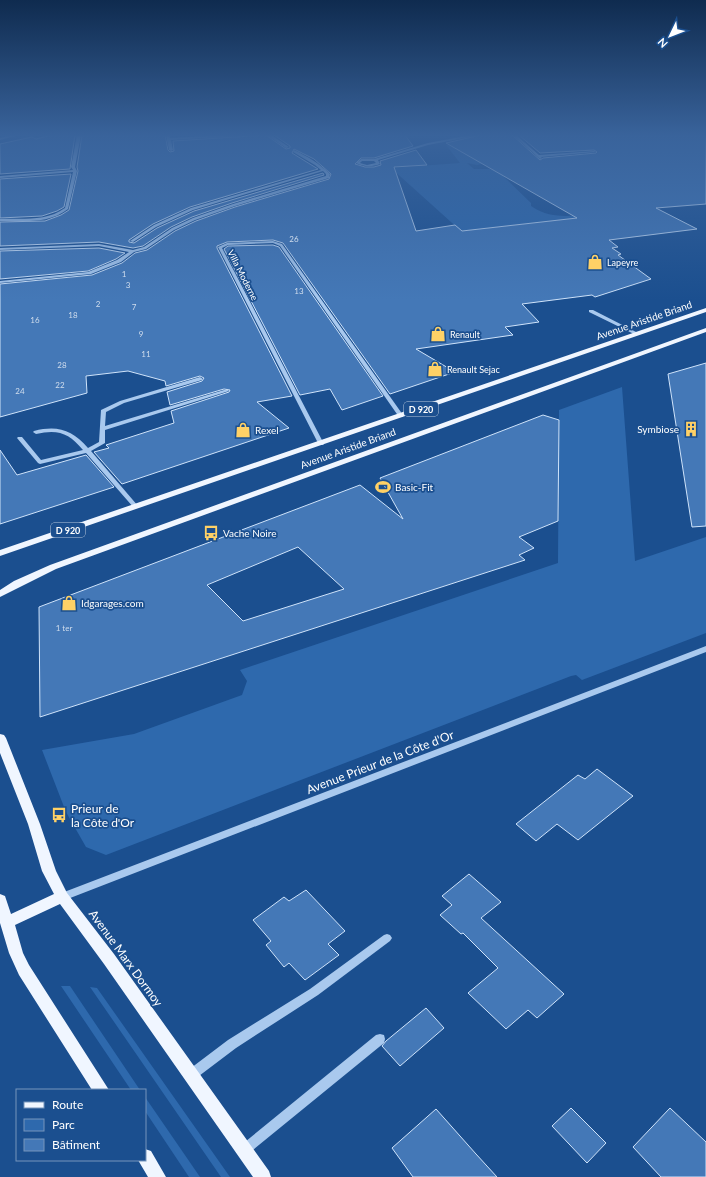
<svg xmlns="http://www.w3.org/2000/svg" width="706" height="1177" font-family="Lato,sans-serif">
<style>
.green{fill:#2e69ad}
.building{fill:#4478b7;stroke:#cfe3fa;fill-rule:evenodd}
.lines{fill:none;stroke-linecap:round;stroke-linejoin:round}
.minor{fill:#a9c9ee;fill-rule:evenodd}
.major{fill:#f0f6ff;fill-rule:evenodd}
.labels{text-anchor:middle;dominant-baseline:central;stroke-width:3.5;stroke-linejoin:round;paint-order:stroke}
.number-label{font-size:8px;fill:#d0dded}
.far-poi-label{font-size:9px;fill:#fff;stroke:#1b4f8f;text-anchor:start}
.far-street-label{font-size:9px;fill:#fff;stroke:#1b4f8f}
.shield{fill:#1b4f8f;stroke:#bbcadd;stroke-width:1}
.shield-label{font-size:9px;font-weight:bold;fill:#fff}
.street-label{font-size:10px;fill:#fff;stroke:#1b4f8f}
.poi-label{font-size:10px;fill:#fff;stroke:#1b4f8f;text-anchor:start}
.near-street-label{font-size:12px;fill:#fff;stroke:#1b4f8f}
.near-poi-label{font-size:12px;fill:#fff;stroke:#1b4f8f;text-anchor:start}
</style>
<rect width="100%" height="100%" fill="#1b4f8f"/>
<path class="green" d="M468,141L485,163L477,165L467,163L474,169H490L498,171L531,203V206C554,221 569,214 595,216L461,231L391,168L460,163L446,145Z
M622,387L635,561L706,537V633L582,680L576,675L571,676L106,855L86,847L66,812L42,750L134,734L242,695L247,681L240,670L558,563L559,410Z
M61,986H70L140,1090H131Z
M90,987L97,988L230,1177H221Z
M145,1097L200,1177H189L145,1111Z"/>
<path class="building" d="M52,135H75L70,169L0,174V144L32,137L36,139Z
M82,135H165L168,150L170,152L174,151L173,141L266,135L286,149L290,148V146L274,135H405L413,146L374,158H361L355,164L365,167H374L381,165L380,161L416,150L427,165L394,167L416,231L455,225L462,231L577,218L446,143L481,135H512L540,160L543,158L596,153L597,152L594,150L540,153L519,135H706V204L656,208L697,229L609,240L618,247L612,248L621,254L618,255L651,279L595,297L592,295L522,304L539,322L505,327L513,335L416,349L455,372L390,394L283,243L273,240L227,242L217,246V248L292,396L257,402L289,428L122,484L94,452L109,448L106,445L174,423L171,411L229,392L230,390L224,389L170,405L167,392L202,381L204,378L200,376L166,386L165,381L128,371L86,376L87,393L0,417V284L92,275L122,263L135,253L147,250L175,231L196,221L235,207L329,179L331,174L314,159L294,149L292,153L318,169L190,207L153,224L129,240V242L134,243L157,228L194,211L323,173L324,175L232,203L192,217L171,227L143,246L133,248L99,242L0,246V222L45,221L61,215L69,210L78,171L77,167Z
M71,174L64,207L57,211L42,216L0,218V179Z
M273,245L279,247L383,396L342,410L330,389L300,395L224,249L228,246Z
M99,248L125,253L116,259L88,271L0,279V251Z
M706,363V526L692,527L668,374Z
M543,415L559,420L558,521L519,537L534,548L519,555L525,560L40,717L39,607L360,485L403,519L380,478ZM298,547L344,589L243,621L207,585Z
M0,450L17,475L86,455L114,487L0,524Z
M597,769L633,796L578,840L557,824L536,841L516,824L578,775L585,779Z
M469,874L501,902L481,918L564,994L537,1018L528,1010L506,1029L468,993L498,968L463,933L461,934L440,915L452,905L442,896Z
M306,890L345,931L328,944L339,955L305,980L289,963L284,967L266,945L271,941L253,920L284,897L289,901Z
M426,1008L444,1028L400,1066L382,1046L386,1041Z
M571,1108L606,1143L587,1163L552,1126Z
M670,1108L706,1142V1177H661L633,1147Z
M436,1109L476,1154L497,1177H413L392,1148Z"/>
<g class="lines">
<path class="minor" d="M12,135H19L0,140V138Z
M77,135H81L75,167L77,171L68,209C49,224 23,221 0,221V219C22,218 46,222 65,208L73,172L0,178V176L73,170L71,167Z
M166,135H170V138L226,135H256L171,140L173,150L171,151L169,150Z
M267,135H271L289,147L286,148Z
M471,135H480L428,145L378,160L380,164C372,167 364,167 356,163L361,159H374L428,143ZM362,161H374L376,163L367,165L360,163Z
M513,135H516L539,155L594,151L596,152L541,157L542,158L540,159Z
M294,150C307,156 320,164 330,174L329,178L235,206L195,220L174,230L146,249L134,252L121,262L91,274L0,283V281L88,272L117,260L129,252L99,246L0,250V248L99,244L133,250L144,247L172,228L193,218L233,204L326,176V174L323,171L193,210L156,227L133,242L130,241L154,225L191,208L321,170L315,165L293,152Z
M273,241L282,244L403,415V417H399L280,246L273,243L228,245L222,248L324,444L323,445H319L218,247L227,243Z
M589,310H593L640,334L636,335L589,312Z
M200,377L203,379L202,380L124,403L106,412L105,426L224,390H228L229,391L105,430V443L91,451L138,506L139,507L138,508H134L86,453L40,464L38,463L17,438L18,437H22L41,460L83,450C69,433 58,429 36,434L33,432L34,431C58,425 72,430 88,448L99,442L101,410L120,401Z
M706,646V652L65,900L62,901L59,900L57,897L59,894Z
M387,934L390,935L392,938L390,941L318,995L236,1048L195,1079L191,1080L187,1079L186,1075L187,1071L228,1040L310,989L384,935Z
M380,1034L384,1035L385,1039L384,1043L248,1154L244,1156L240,1154L238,1150L240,1146L376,1035Z"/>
<path class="major" d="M706,308V312L0,556V550Z
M706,328V332L56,569L0,597V590L14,581L50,565Z
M0,734L4,735L6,738L40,824L56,871L67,893L114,954L269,1171L271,1177H253L104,964L60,904L15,925L23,953L29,965L109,1090H92L19,975L9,953L0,923V894L5,896L11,914L54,894L42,871L28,824L0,753Z
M145,1149L151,1151L166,1177H148L138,1160H145Z"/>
</g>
<linearGradient id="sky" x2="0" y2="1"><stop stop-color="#0f2b4f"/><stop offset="0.45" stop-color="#39639b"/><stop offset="1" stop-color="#39639b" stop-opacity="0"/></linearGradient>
<rect width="706" height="300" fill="url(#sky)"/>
<defs>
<symbol id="shop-bare" viewBox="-9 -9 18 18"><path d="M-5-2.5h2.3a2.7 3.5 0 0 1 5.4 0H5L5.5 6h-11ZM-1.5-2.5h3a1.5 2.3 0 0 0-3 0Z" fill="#ffd166" stroke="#1b4f8f" stroke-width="2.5" paint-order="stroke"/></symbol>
<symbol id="building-bare" viewBox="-9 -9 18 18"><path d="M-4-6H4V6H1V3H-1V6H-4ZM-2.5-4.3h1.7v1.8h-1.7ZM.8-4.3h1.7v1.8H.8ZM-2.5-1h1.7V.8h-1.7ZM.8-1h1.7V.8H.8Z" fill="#ffd166" stroke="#1b4f8f" stroke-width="2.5" paint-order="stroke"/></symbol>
<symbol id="stadium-bare" viewBox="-9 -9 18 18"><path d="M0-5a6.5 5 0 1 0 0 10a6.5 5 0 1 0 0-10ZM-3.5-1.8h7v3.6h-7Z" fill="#ffd166" stroke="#1b4f8f" stroke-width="2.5" paint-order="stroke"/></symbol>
<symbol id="bus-bare" viewBox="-9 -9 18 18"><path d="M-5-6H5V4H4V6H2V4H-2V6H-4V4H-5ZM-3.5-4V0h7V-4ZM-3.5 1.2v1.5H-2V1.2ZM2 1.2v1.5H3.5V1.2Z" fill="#ffd166" stroke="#1b4f8f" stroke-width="2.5" paint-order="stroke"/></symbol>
</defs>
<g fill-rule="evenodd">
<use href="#shop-bare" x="584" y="251" width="22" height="22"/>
<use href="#shop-bare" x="427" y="323" width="22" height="22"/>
<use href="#shop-bare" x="424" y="358" width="22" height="22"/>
<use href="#building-bare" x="680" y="418" width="22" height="22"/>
<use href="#shop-bare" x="232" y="419" width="22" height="22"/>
<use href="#stadium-bare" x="372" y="476" width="22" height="22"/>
<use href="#bus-bare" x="200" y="522" width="22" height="22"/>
<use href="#shop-bare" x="58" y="592" width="22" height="22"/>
<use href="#bus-bare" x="48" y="804" width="22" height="22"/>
</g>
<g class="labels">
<g class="number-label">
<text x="294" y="239">26</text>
<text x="124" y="274">1</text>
<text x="128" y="285">3</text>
<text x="299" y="291">13</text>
<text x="98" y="304">2</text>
<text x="134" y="307">7</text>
<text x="73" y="315">18</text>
<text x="35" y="320">16</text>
<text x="141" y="334">9</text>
<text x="146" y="354">11</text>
<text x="62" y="365">28</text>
<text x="60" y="385">22</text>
<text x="20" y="391">24</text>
<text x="64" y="628">1 ter</text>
</g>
<g class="far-poi-label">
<text x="607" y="262">Lapeyre</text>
<text x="450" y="334">Renault</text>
<text x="447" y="369">Renault Sejac</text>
</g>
<g class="far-street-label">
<text transform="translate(243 275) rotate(63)">Villa Moderne</text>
</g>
<g class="shield">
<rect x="404" y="402" width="34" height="14" rx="3"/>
<rect x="51" y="523" width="34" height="14" rx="3"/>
</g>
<g class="shield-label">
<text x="421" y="409">D 920</text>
<text x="68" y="530">D 920</text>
</g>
<g class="street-label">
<text transform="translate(644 320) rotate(-19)">Avenue Aristide Briand</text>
<text transform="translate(348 448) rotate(-20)">Avenue Aristide Briand</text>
</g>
<g class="poi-label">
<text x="679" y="429" text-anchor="end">Symbiose</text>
<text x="255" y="430">Rexel</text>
<text x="395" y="487">Basic-Fit</text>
<text x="223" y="533">Vache Noire</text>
<text x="81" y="603">Idgarages.com</text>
</g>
<g class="near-street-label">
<text transform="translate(380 762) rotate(-21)">Avenue Prieur de la Côte d'Or</text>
<text transform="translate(126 958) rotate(54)">Avenue Marx Dormoy</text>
</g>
<g class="near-poi-label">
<text x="71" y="808">Prieur de<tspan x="71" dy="14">la Côte d'Or</tspan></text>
</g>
</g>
<rect x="16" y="1089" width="130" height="72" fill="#1b4f8f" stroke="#7695bc"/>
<rect x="24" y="1102" width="20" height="6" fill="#f0f6ff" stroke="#7695bc"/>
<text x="52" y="1109" font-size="12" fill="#ffffff">Route</text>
<rect x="24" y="1119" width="20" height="12" fill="#2e69ad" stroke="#7695bc"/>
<text x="52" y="1129" font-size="12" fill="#ffffff">Parc</text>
<rect x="24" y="1139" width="20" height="12" fill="#4478b7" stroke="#7695bc"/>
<text x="52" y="1149" font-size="12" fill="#ffffff">Bâtiment</text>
<g transform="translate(670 36) rotate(227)" stroke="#1b4f8f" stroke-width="3" paint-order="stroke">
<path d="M0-3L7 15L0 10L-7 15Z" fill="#ffffff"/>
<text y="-6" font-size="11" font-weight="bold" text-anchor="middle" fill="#ffffff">N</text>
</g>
</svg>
